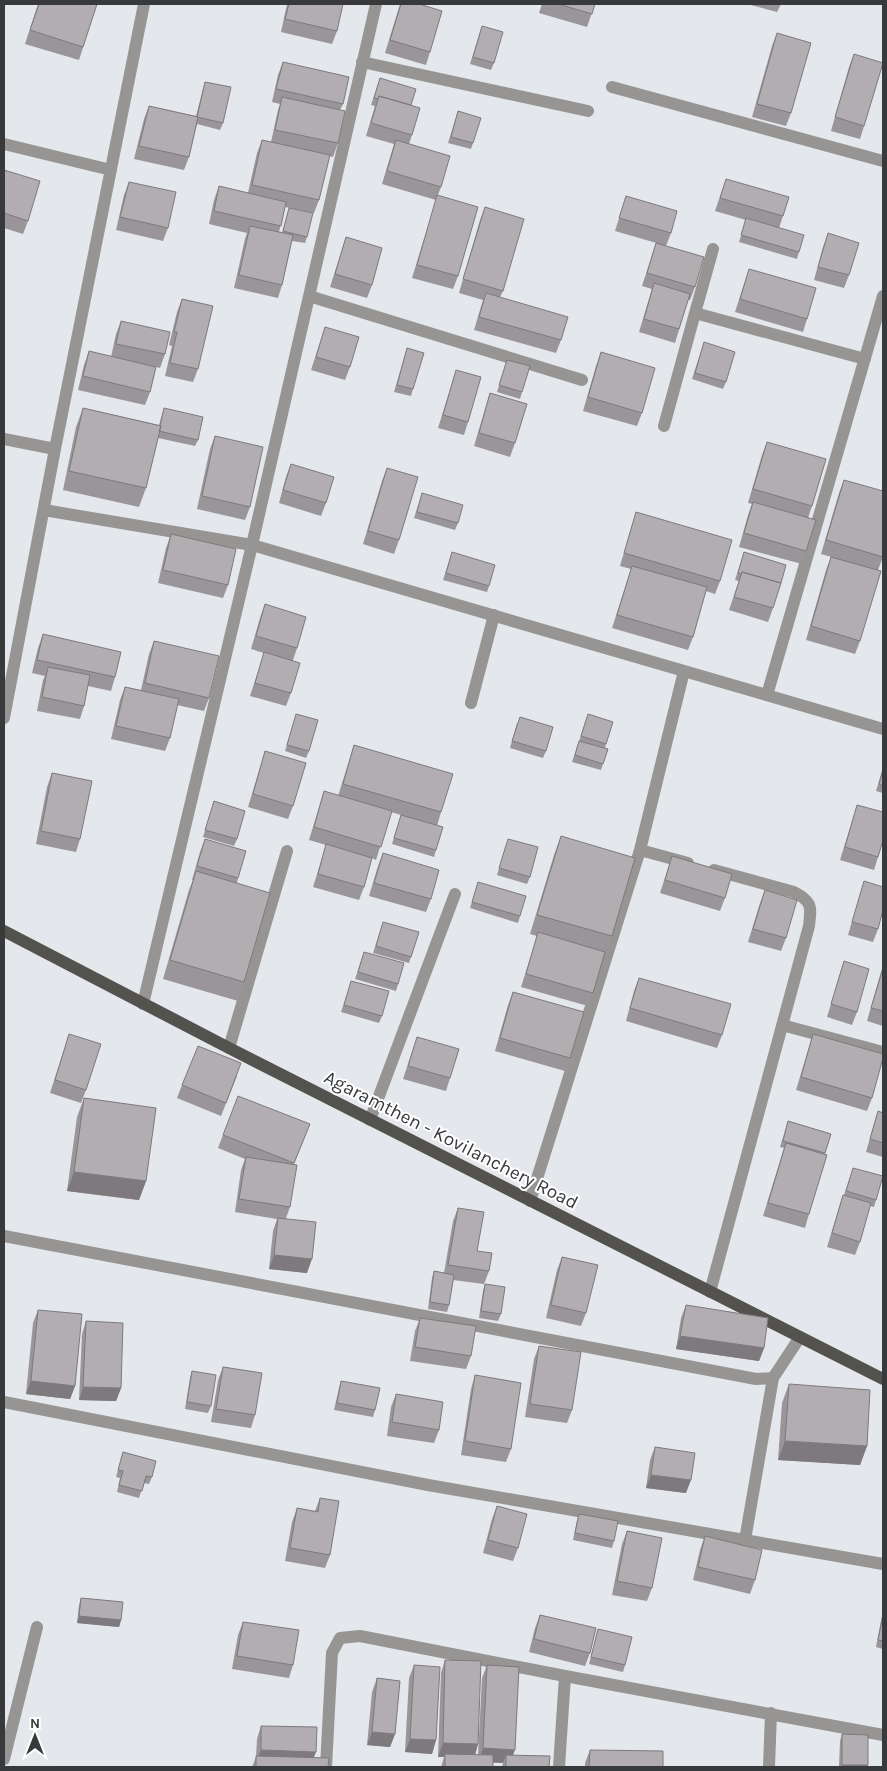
<svg xmlns="http://www.w3.org/2000/svg" width="887" height="1771" font-family="Karla,sans-serif">
<style>
.lines{fill:none;stroke-linecap:round;stroke-linejoin:round}
.minor{stroke:#969593;stroke-width:12}
.major{stroke:#54524f;stroke-width:12}
.wall{fill:#999598}
.shaded-wall{fill:#7d797c}
.building{fill:#b2adb1;stroke:#7d797c}
.labels{text-anchor:middle;dominant-baseline:central;stroke-width:4;stroke-linejoin:round;paint-order:stroke}
.street-label{font-size:19px;fill:#37393a;stroke:#fff}
</style>
<rect width="100%" height="100%" fill="#e4e7ec"/>
<g class="lines">
<path class="minor" d="M362,62L588,111
M612,87L883,161
M4,144L111,170
M713,249L695,313L865,359
M309,296L582,380
M664,426L695,313
M4,439L55,449
M44,510L252,545L883,729
M767,695L883,296
M471,703L494,615
M4,718L55,449L144,4
M640,850L688,863
M143,1004L252,545L376,4
M782,1025L883,1052
M229,1048L287,851
M370,1120L455,894
M530,1201L640,850L684,671
M4,1236L756,1379L773,1378L800,1337
M710,1292L809,926C811,907 813,902 794,892L714,870
M4,1402L428,1485L883,1564
M745,1540L773,1378
M4,1759L37,1627
M326,1767L332,1653L340,1638L360,1636L565,1676
M559,1767L565,1676L883,1735
M769,1767L771,1713"/>
<path class="major" d="M4,931L229,1048L883,1379"/>
</g>
<path class="wall" d="M38,4H97L79,60L25,44Z
M287,4H343L337,31L332,44L281,32Z
M400,4L430,52L426,65L385,53Z
M542,4H595L587,27L539,13Z
M747,4H781L777,12Z
M482,26L494,63L491,70L470,64Z
M777,33L791,113L786,126L752,117L772,46Z
M854,54L864,126L860,139L831,131L849,67Z
M283,62L343,104L340,110L338,143L333,157L329,156L319,200L314,213L285,207L279,232L282,233L289,208L307,237L305,243L292,241L282,285L278,298L234,288L245,239L247,233L209,224L214,200L219,186L248,193L257,153L262,140L271,142L278,110L280,104L272,102L278,75Z
M380,78L411,105L412,135L409,144L441,187L438,195L458,276L453,289L412,278L436,200L382,184L394,144L366,136L375,106L371,105Z
M205,82L223,123L220,130L197,124L189,157L184,170L134,159L144,119L149,106L196,116L203,89Z
M458,111L473,143L471,149L448,143Z
M4,170L28,221L23,234L4,228Z
M726,179L783,216L779,228L799,252L797,259L739,242L746,220L715,211Z
M129,182L168,228L163,241L116,230L124,195Z
M626,196L671,233L666,246L695,287L690,300H688L675,343L639,332L652,289L642,286L656,243L660,244L615,231Z
M485,207L503,291L500,297L561,340L556,353L474,330L483,300L459,293L480,220Z
M828,233L849,275L844,288L814,280L823,247Z
M346,237L372,285L367,298L330,287Z
M749,269L807,319L803,332L735,312Z
M182,299L198,369L193,382L165,376L172,346L169,345L177,312Z
M121,321L165,354L160,368L156,367L150,392L145,405L78,390L84,365L89,351L111,357L116,334Z
M325,327L350,367L345,380L311,370Z
M704,342L726,382L723,389L692,379Z
M407,348L413,389L411,396L394,392Z
M601,352L642,413L637,426L583,411L596,366Z
M507,360L522,392L520,399L497,392Z
M456,370L468,422L464,435L438,428Z
M490,393L515,443L510,457L474,446L486,406Z
M83,408L159,425L164,408L198,440L195,446L158,438L146,488L139,507L63,490L76,427Z
M215,436L250,507L245,520L197,509L210,449Z
M767,442L812,506L808,518L806,551L802,564L739,547L748,515L752,504L748,503L762,455Z
M291,464L326,503L321,516L279,503L286,477Z
M387,468L399,540L394,554L363,544L382,481Z
M844,480L883,557L878,570L860,641L855,654L806,640L826,570L831,557L856,564L821,554L839,493Z
M422,493L458,523L455,530L414,518Z
M636,512L720,581L715,594L706,591L693,637L688,650L612,628L631,569L620,566L632,525Z
M171,534L228,585L223,598L158,583L166,548Z
M452,552L489,586L487,592L443,580Z
M744,552L773,608L768,622L729,610L739,581L735,580Z
M265,604L297,648L293,660L291,693L286,706L250,696L264,653L251,649L260,618Z
M43,634L115,677L111,691L88,686L84,706L80,719L37,711L43,680L45,676L32,673L38,648Z
M154,641L209,698L204,711L177,705L170,738L165,751L111,739L120,700L125,687L141,690L149,654Z
M296,714L309,751L306,758L285,751Z
M588,714L606,744L605,748L608,749L601,770L572,762Z
M517,723L546,751L543,758L510,748Z
M354,745L441,812L437,826L436,850L434,857L392,844L401,815L391,812L376,860L372,858L364,887L359,900L313,887L326,845L309,840L324,791L338,796Z
M265,751L293,806L288,819L248,807L261,764Z
M883,768V793L876,791Z
M52,773L80,839L76,852L36,844L47,787Z
M214,801L237,839L234,846L203,837Z
M857,805L878,857L874,870L840,860L853,818Z
M561,836L612,936L605,955H604L588,1006L521,987L537,936L530,934L554,855Z
M205,839L238,878L237,883L244,982L238,1001L163,979L189,890L193,880H192L200,852Z
M506,845L530,877L527,884L497,875Z
M383,853L431,899L426,912L369,896L378,866Z
M672,856L725,898L720,911L660,893Z
M864,881L878,929L873,942L848,935L860,894Z
M478,882L520,916L518,923L470,908Z
M765,890L786,938L781,951L748,942L760,903Z
M383,922L411,957L409,963L373,953Z
M364,952L398,984L396,991L355,979Z
M844,961L857,1012L852,1025L827,1017Z
M883,965V1026L867,1021Z
M639,978L722,1035L717,1048L626,1021L634,991Z
M349,988L382,1016L379,1023L341,1012Z
M513,992L570,1058L565,1071L495,1051L508,1005Z
M69,1034L86,1090L81,1103L50,1093Z
M813,1034L872,1098L867,1111L796,1090L809,1047Z
M417,1037L450,1078L446,1091L403,1079Z
M237,1076L221,1116L177,1098L182,1085Z
M84,1098L146,1181L139,1200L67,1191L77,1117Z
M878,1111L883,1113V1157L866,1152L874,1124Z
M788,1121L831,1134L825,1154L809,1214L805,1228L763,1216L784,1148L780,1147Z
M223,1135L305,1137L294,1164L290,1207L286,1218L307,1273L269,1269L273,1231L277,1219L235,1212L241,1170L245,1159L218,1148Z
M853,1168L876,1200L874,1207L870,1206L860,1242L855,1255L827,1247L843,1195H844Z
M458,1208L477,1251L489,1271L484,1284L453,1280L449,1305L447,1312L428,1309L432,1278L434,1271L444,1273L453,1221Z
M562,1257L586,1313L581,1326L546,1318L557,1270Z
M485,1284L501,1314L498,1321L479,1318L483,1291Z
M686,1305L764,1348L759,1361L676,1349L681,1318Z
M38,1310L75,1386L70,1399L26,1394L33,1323Z
M420,1318L471,1356L466,1369L410,1361L415,1331Z
M86,1321L121,1388L116,1401L79,1400L82,1334Z
M539,1346L572,1410L567,1423L525,1417L534,1359Z
M223,1367L255,1415L251,1428L211,1422L218,1380Z
M192,1371L211,1406L208,1413L185,1409L190,1378Z
M475,1375L511,1449L506,1462L461,1455L471,1389Z
M341,1381L375,1410L373,1417L334,1410L339,1388Z
M789,1384L867,1446L860,1465L778,1460L782,1403Z
M396,1394L439,1430L434,1443L387,1436L391,1407Z
M655,1447L686,1493L646,1488L650,1460Z
M123,1452L152,1477L149,1484L144,1483L139,1498L117,1492L120,1478L116,1477Z
M320,1498L330,1555L325,1568L285,1561L292,1522L297,1508L315,1511Z
M497,1506L518,1548L513,1561L483,1553L492,1519Z
M579,1514L614,1541L612,1548L573,1540L577,1520Z
M627,1531L652,1588L647,1601L612,1595L622,1544Z
M705,1536L755,1580L750,1594L693,1580L700,1550Z
M81,1598L121,1620L119,1627L77,1623L79,1605Z
M883,1610V1649L876,1647Z
M540,1615L590,1653L585,1666L529,1652L535,1628Z
M243,1622L293,1665L289,1678L232,1669L238,1635Z
M598,1629L625,1665L623,1672L589,1664Z
M445,1660L478,1744L475,1755H478L482,1678L487,1665L513,1755L549,1767H502L503,1763L493,1762V1767H441L444,1757H438L441,1673Z
M414,1665L436,1740L432,1754L405,1752L409,1678Z
M377,1678L395,1734L390,1747L367,1745L372,1692Z
M261,1726L314,1757L328,1767H252L256,1757L257,1739Z
M842,1734L868,1765L867,1767H839L840,1741Z
M590,1750L663,1767H585V1763Z"/>
<path class="shaded-wall" d="M74,1172L146,1181L139,1200L67,1191Z
M274,1255L312,1259L307,1273L269,1269Z
M680,1336L764,1348L759,1361L676,1349Z
M31,1381L75,1386L70,1399L26,1394Z
M83,1387L121,1388L116,1401L79,1400Z
M785,1441L867,1446L860,1465L778,1460Z
M651,1475L691,1480L686,1493L646,1488Z
M79,1616L121,1620L119,1627L77,1623Z
M372,1732L395,1734L390,1747L367,1745Z
M410,1739L436,1740L432,1754L405,1752Z
M443,1743L478,1744L474,1758L445,1754L444,1757H438Z
M483,1748L515,1750L510,1763L506,1755L503,1763L478,1762Z
M261,1750L316,1752L311,1765L256,1763Z
M842,1765H868L867,1767H841Z"/>
<path class="building" d="M39,4H97L83,47L30,30Z
M289,4H343L337,31L285,19Z
M401,4H419L442,11L430,52L390,40Z
M558,4H595L592,14Z
M482,26L503,32L494,63L473,57Z
M777,33L811,43L791,113L757,104Z
M854,54L883,63L864,126L835,117Z
M283,62L349,77L343,104L276,89Z
M380,78L416,89L411,105L379,96L378,99L374,98Z
M205,82L231,87L223,123L197,117Z
M379,96L420,108L412,135L371,123Z
M282,97L345,111L338,143L275,130Z
M149,106L198,117L189,157L139,146Z
M458,111L481,118L473,143L451,137Z
M262,140L330,155L319,200L252,185Z
M396,140L450,156L441,187L387,171Z
M4,170L40,181L28,221L4,213Z
M726,179L789,197L783,216L720,198Z
M129,182L176,192L168,228L120,217Z
M219,186L286,202L281,226L214,211Z
M437,195L478,207L458,276L417,265Z
M626,196L677,211L671,233L619,218Z
M485,207L524,219L503,291L463,279Z
M289,208L313,213L307,237L283,231Z
M746,218L804,235L799,252L741,235Z
M250,226L293,235L282,285L239,275Z
M828,233L859,243L849,275L818,267Z
M346,237L382,248L372,285L335,274Z
M656,243L704,257L695,287L647,273Z
M749,269L816,288L807,319L740,299Z
M654,283L690,294L679,329L644,319Z
M486,293L568,317L561,340L479,317Z
M182,299L213,306L198,369L170,363L177,332H174Z
M121,321L170,332L165,354L116,344Z
M325,327L359,337L350,367L316,357Z
M704,342L735,352L726,382L695,373Z
M407,348L424,353L413,389L397,385Z
M89,351L156,367L150,392L83,376Z
M601,352L655,368L642,413L588,397Z
M507,360L530,366L522,392L499,385Z
M456,370L481,377L468,422L443,415Z
M490,393L527,404L515,443L479,433Z
M83,408L161,426L146,488L69,471Z
M164,408L203,417L198,440L159,431L161,426H160Z
M215,436L263,447L250,507L202,496Z
M767,442L826,459L812,506L753,489Z
M291,464L334,477L326,503L283,490Z
M387,468L418,477L399,540L368,531Z
M844,480L883,491V557L826,540Z
M422,493L463,505L458,523L417,512Z
M753,502L816,520L806,551L744,533Z
M636,512L732,540L720,581L624,553Z
M171,534L236,549L228,585L163,570Z
M452,552L495,565L489,586L446,573Z
M744,552L786,565L781,583L742,572L741,574L738,573Z
M831,557L881,571L860,641L811,626Z
M632,566L707,587L693,637L617,615Z
M742,572L781,583L773,608L734,597Z
M265,604L306,617L297,648L256,636Z
M43,634L121,652L115,677L37,660Z
M154,641L219,656L209,698L145,683Z
M264,652L300,663L291,693L255,683Z
M48,667L90,675L84,706L42,697Z
M125,687L179,699L170,738L116,726Z
M296,714L318,720L309,751L287,745Z
M588,714L613,722L606,744L581,736Z
M520,717L553,727L546,751L512,741Z
M579,741L608,749L603,764L575,755Z
M354,745L453,774L441,812L343,784Z
M265,751L306,763L293,806L253,794Z
M883,769V786L879,784Z
M52,773L92,781L80,839L41,831Z
M324,791L392,811L381,847L314,827Z
M214,801L245,811L237,839L205,830Z
M857,805L883,812V840L878,857L845,847Z
M401,815L443,827L436,850L394,838Z
M561,836L635,858L612,936L537,915Z
M205,839L246,851L238,878L197,866Z
M508,839L538,847L530,877L499,868Z
M326,844L372,858L364,887L318,874Z
M383,853L439,870L431,899L374,883Z
M672,856L732,874L725,898L665,880Z
M196,871L270,893L244,982L170,960Z
M864,881L883,887V910L878,929L852,922Z
M478,882L526,896L520,916L472,902Z
M765,890L797,900L786,938L753,929Z
M383,922L419,932L411,957L376,946Z
M538,932L605,952L593,993L526,974Z
M364,952L404,963L398,984L358,972Z
M844,961L869,969L857,1012L831,1004Z
M883,968V1011L871,1008Z
M639,978L731,1004L722,1035L630,1008Z
M351,981L389,991L382,1016L344,1005Z
M513,992L584,1012L570,1058L500,1038Z
M69,1034L101,1044L86,1090L55,1080Z
M813,1034L883,1054V1058L872,1098L801,1077Z
M417,1037L459,1049L450,1078L408,1066Z
M198,1046L241,1063L226,1103L182,1085Z
M238,1096L310,1124L294,1163L223,1135Z
M84,1098L156,1108L146,1181L74,1172Z
M878,1111L883,1113V1143L870,1139Z
M788,1121L831,1134L825,1153L783,1141Z
M786,1143L827,1155L809,1214L768,1203Z
M246,1157L297,1165L290,1207L239,1199Z
M853,1168L883,1176L876,1200L846,1191Z
M843,1195L871,1203L860,1242L832,1233Z
M458,1208L484,1212L477,1251L492,1253L489,1271L448,1265Z
M278,1218L316,1222L312,1259L274,1255Z
M562,1257L598,1265L586,1313L551,1305Z
M434,1271L454,1275L449,1305L430,1302Z
M485,1284L505,1287L501,1314L481,1311Z
M686,1305L768,1318L764,1348L680,1336Z
M38,1310L82,1314L75,1386L31,1381Z
M420,1318L476,1326L471,1356L415,1347Z
M86,1321L123,1323L121,1388L83,1387Z
M539,1346L581,1352L572,1410L530,1404Z
M223,1367L262,1373L255,1415L216,1409Z
M192,1371L216,1375L211,1406L187,1402Z
M475,1375L521,1383L511,1449L465,1441Z
M341,1381L380,1388L375,1410L337,1403Z
M789,1384L870,1390L867,1446L785,1441Z
M396,1394L443,1402L439,1430L392,1422Z
M655,1447L695,1453L691,1480L651,1475Z
M123,1452L156,1461L152,1477L146,1476L142,1491L119,1485L123,1471L118,1470Z
M320,1498L339,1501L330,1555L290,1548L297,1508L318,1512Z
M497,1506L527,1514L518,1548L488,1540Z
M579,1514L618,1521L614,1541L575,1533Z
M627,1531L662,1538L652,1588L617,1581Z
M705,1536L762,1550L755,1580L698,1567Z
M81,1598L123,1602L121,1620L79,1616Z
M540,1615L596,1628L590,1653L534,1639Z
M883,1615V1641L878,1640Z
M243,1622L299,1630L293,1665L237,1656Z
M598,1629L632,1637L625,1665L591,1657Z
M445,1660L481,1661L478,1744L443,1743Z
M414,1665L440,1667L436,1740L410,1739Z
M487,1665L519,1667L515,1750L483,1748Z
M377,1678L400,1681L395,1734L372,1732Z
M261,1726L317,1727L316,1752L261,1750Z
M842,1734L868,1735V1765H842Z
M590,1750L663,1751V1767H589Z
M445,1754L493,1755V1767H445Z
M506,1755L550,1756L549,1767H506Z
M256,1756L329,1758L328,1767H256Z"/>
<g class="labels">
<g class="street-label">
<text transform="translate(451 1140) rotate(27)">Agaramthen - Kovilanchery Road</text>
</g>
</g>
<rect width="887" height="1771" fill="none" stroke="#37393a" stroke-width="10"/>
<g transform="translate(35 1736)" stroke="#ffffff" stroke-width="4" paint-order="stroke">
<path d="M0-4L9 19L0 12L-9 19Z" fill="#37393a"/>
<text y="-8" font-size="14" font-weight="bold" text-anchor="middle" fill="#37393a">N</text>
</g>
</svg>
